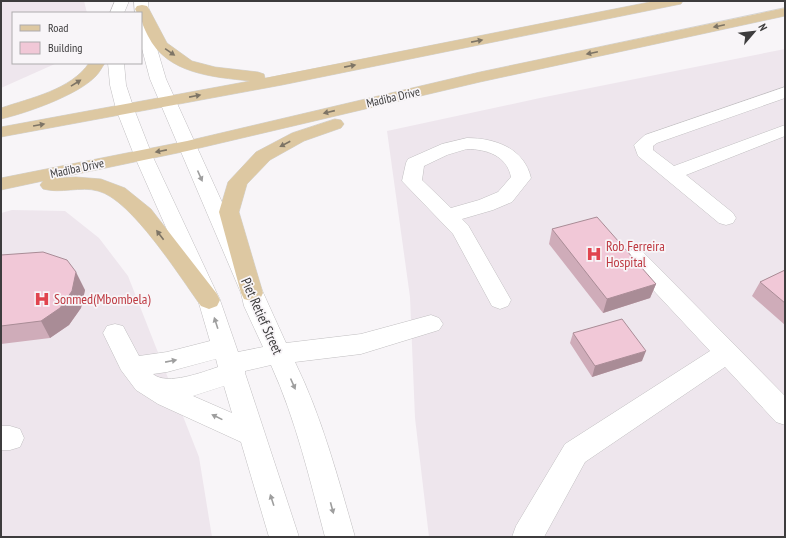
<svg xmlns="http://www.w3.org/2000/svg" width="786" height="538" font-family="'PT Sans Narrow',sans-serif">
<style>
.built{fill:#eee6ed}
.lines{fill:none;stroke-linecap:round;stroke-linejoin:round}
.minor-casing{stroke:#c1bfc1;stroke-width:1}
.major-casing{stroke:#d4d4d4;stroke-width:1}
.minor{fill:#fff;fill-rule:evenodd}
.major{fill:#ddc8a2;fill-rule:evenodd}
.wall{fill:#cfacb9}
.shaded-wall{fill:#a98c96}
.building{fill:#f1c8d7;stroke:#a98c96}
.oneway{fill:#7d7465}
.oneway2{fill:#9e9e9e}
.labels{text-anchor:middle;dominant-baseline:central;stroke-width:3.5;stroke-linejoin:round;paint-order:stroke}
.far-street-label{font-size:12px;fill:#3d3c3d;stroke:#f8f5f8}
.health-label{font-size:14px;fill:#be3a42;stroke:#f8f5f8;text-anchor:start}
.street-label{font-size:14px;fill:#3d3c3d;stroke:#f8f5f8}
</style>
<rect width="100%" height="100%" fill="#f8f5f8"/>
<path class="built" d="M1,1H84L87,13H13V63H57L1,88Z
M785,49V537H429L415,418L410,297L387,131L540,98Z
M12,210L65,211L99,238L128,276L199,457L212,537H1V213Z"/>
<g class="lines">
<defs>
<path id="minor" d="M115,1H129L124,13H110Z
M134,1H148L150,25L166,79L286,343L361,334L431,315L439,318L443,324L439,330L361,354L295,362C322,417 338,478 355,537H325C310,480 296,420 271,365L245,371V373L299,537H269L241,442L158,404L136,390L121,370L103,333L107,326L115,324L123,326L139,356L167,352L210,341L198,300L134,155L116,109L110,85L108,63H124L126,85L134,109L152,155L220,300L238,352L263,347L244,306L241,293L150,79L141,45V13H135ZM216,359L218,367C203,372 167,386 153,374L167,372ZM224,386L232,413L193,396Z
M785,87V98L657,143L653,146V150L674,166L785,125V136L686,175L733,213L736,218L733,223L726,225L719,223L638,156L634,145L645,135Z
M467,138C495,138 524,148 531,178L512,202L493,210L462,219L468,225L511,300L508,306L500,309L492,306L453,234L402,181L406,163L408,159L442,144ZM467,149C487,149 507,156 511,177L498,192L479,200L451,208L422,180L424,166L447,155Z
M635,249L643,252L785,396V425L776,422L725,367L585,462L544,537H512L516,526L565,444L710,351L627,262L624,257L627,252Z
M1,426H10L20,429L24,438L20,447L10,450H1Z"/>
<path id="major" d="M655,1H683L681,4L676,5L282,85L1,137V127L250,81C213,77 167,74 148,36C144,28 141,22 141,13H137L135,9L137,6L142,5L147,6L149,9L167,43L192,61L215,67L258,72L264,74L265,78Z
M785,8V16L480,82L187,151L58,178L76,177L101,179L125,188L151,209L217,294L220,300L217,306L209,309L201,306C180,277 131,199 98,191C80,186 61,194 43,189L40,185L43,181L1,190V178L187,141L480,72Z
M89,63H105C102,67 100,72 96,76C78,95 27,113 1,119V108C30,98 71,90 89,63Z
M335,119L341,120L344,124L341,128L304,141L270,160L247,184L239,212L263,293L260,299L252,301L244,299L241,293L219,212L228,182L256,152L292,133Z"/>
</defs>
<use href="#minor" class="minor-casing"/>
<use href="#major" class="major-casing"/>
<use href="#minor" class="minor"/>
<use href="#major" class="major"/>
</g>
<path class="wall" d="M552,229L656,284L650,298L603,313L549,244Z
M1,255L85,290L81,308L69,325L50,338L1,344Z
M785,270V325L752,296L760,282Z
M573,333L642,361L592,377L570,343Z"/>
<path class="shaded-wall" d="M76,272L85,290L81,308L69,325L50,338L41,321Z
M656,284L650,298L603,313L607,299Z
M646,351L642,361L592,377L595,366Z"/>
<path class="building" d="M597,217L656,284L607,299L552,229Z
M43,252L67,260L76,272L72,291L60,308L41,321L1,326V255Z
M785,270V303L760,282Z
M622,319L646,351L595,366L573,333Z"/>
<defs><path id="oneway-solid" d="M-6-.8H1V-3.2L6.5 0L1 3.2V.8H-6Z"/></defs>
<g class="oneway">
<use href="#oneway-solid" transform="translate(719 26) rotate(168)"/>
<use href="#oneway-solid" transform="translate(477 41) rotate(-11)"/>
<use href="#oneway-solid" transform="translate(170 52) rotate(35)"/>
<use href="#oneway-solid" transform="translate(592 53) rotate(168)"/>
<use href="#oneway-solid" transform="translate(350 66) rotate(-11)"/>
<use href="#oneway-solid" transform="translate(76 83) rotate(-32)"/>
<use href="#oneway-solid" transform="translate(195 96) rotate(-11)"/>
<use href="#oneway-solid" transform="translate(329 112) rotate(167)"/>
<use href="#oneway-solid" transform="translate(39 125) rotate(-10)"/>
<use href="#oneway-solid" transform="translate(285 144) rotate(152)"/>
<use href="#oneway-solid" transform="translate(161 151) rotate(169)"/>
<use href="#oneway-solid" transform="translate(160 235) rotate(-127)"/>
</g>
<g class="oneway2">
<use href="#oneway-solid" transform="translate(200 176) rotate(66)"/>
<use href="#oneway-solid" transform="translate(216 323) rotate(-108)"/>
<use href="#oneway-solid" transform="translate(171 361) rotate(-11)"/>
<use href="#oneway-solid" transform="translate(293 384) rotate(66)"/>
<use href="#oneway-solid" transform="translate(217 417) rotate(-154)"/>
<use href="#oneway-solid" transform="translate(272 500) rotate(-108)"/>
<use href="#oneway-solid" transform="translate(332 508) rotate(75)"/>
</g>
<defs>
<symbol id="hospital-bare" viewBox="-9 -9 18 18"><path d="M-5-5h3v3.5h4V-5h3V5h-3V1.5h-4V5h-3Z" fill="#e0444e" stroke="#f8f5f8" stroke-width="2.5" paint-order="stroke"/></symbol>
</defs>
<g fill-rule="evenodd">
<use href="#hospital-bare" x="583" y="243" width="22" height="22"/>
<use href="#hospital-bare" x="31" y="288" width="22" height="22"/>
</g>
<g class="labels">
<g class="far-street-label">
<text transform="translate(393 97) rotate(-13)">Madiba Drive</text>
<text transform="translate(77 168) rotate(-12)">Madiba Drive</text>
</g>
<g class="health-label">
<text x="606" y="246">Rob Ferreira<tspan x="606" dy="16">Hospital</tspan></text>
<text x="54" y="299">Sonmed(Mbombela)</text>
</g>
<g class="street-label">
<text transform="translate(262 316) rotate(66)">Piet Retief Street</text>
</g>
</g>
<rect width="786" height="538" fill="none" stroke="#3d3c3d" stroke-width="4"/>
<rect x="12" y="12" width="130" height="52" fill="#f8f5f8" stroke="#adabad"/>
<rect x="20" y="25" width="20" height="6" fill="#ddc8a2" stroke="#adabad"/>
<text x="48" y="32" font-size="12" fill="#3d3c3d">Road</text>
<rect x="20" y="42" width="20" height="12" fill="#f1c8d7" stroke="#adabad"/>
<text x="48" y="52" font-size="12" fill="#3d3c3d">Building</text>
<g transform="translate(754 32) rotate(62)" stroke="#f8f5f8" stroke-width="3" paint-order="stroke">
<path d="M0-3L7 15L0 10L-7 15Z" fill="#3d3c3d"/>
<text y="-6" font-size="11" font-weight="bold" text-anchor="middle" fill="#3d3c3d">N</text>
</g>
</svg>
